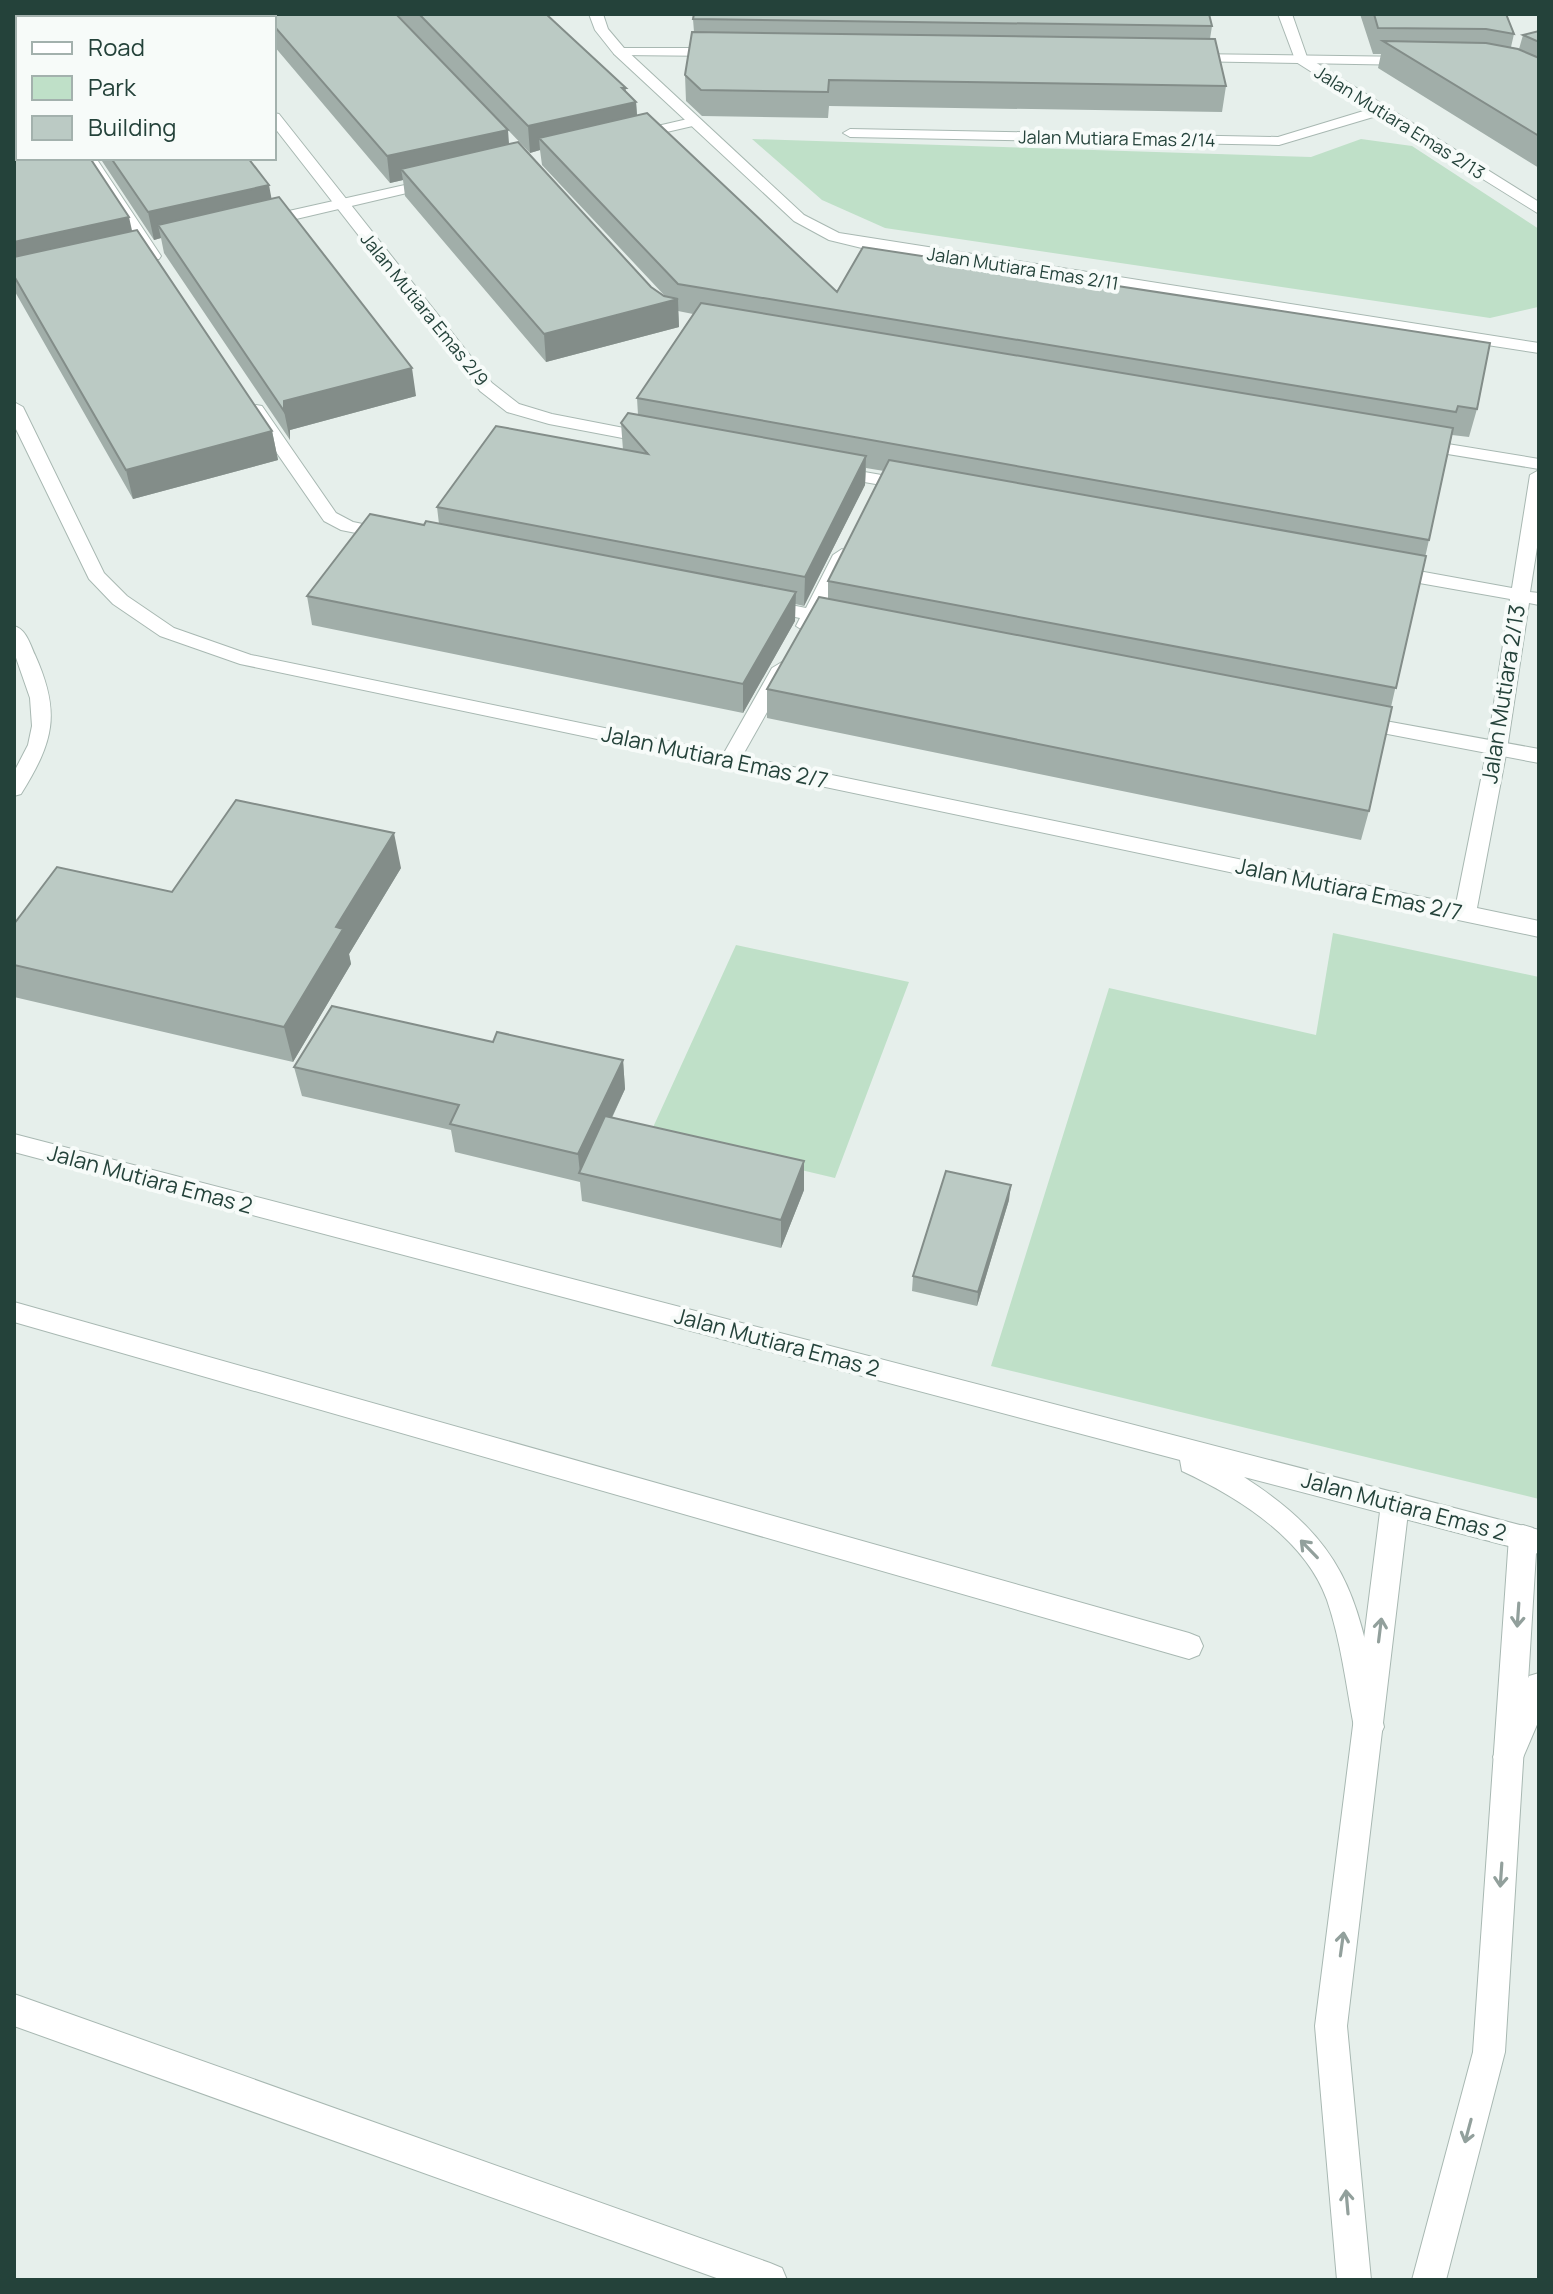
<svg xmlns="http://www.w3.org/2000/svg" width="1553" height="2294" font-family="Manrope,sans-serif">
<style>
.green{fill:#bfe0c8}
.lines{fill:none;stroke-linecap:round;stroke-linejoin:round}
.service-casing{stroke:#a8b8b2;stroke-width:2}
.minor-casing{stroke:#a8b8b2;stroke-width:2}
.tertiary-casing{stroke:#a8b8b2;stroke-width:2}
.service{fill:#fff;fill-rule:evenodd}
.minor{fill:#fff;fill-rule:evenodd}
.tertiary{fill:#fff;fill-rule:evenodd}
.wall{fill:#a1aea9}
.shaded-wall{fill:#838d89}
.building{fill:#bbcac4;stroke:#838d89;stroke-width:2}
.oneway{stroke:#92a09c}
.labels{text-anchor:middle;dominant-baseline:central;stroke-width:8;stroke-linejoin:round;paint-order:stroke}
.far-street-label{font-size:18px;fill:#24423a;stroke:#f7fbf9}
.street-label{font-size:22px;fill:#24423a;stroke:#f7fbf9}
</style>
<rect width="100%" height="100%" fill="#e6efeb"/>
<path class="green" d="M752,139L1311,157L1361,139L1412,146L1539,229L1538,307L1490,318L885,228L822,200Z
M1333,933L1539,977V1499L991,1366L1109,988L1316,1035Z
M736,945L909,982L835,1178L650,1134Z"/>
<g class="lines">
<defs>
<path id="service" d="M614,48H720L727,52L720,56L619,55L614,54Z
M1189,54L1412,57L1419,61L1412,65L1184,61V55Z
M692,118L699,122L697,125L632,140L625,136L627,133Z
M82,158H96L161,256L159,259H147Z
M436,178L443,182L441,185L262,227L254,222L262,217Z
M256,405L262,406L336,513L353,522L397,531L400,535L397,539L391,540L341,530L324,521L247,410Z
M1417,439L1539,459V469L1411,448L1408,444L1411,440Z
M842,549L851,555L823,611L846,616L849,620L846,624L818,622L813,630L806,632L796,626L800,618L759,610L757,606L766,600L806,608L833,555Z
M782,662L792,668L740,760L730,767L723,765L720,760L772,668Z
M1358,716L1539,749V763L1351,727L1348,722Z"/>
<path id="minor" d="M187,14H201L204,18H190Z
M589,14H603L608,29L624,48L804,215L839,233L1539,343V353L866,249L829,240L794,221L614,54L595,30Z
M1278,14H1292L1307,57L1539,202V214L1380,115L1279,145L850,137L843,133L850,129L1278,137L1370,109L1296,62Z
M274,113L279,114L492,383L519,404L552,414L660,435L663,439L660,443L654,444L549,424L507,412L480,391L274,127Z
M14,402L23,407L104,573L127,596L174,628L251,655L1456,904L1487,749L1510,599L1391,578L1382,572L1391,566L1512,588L1530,475L1539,470V535L1530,592L1539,593V605L1529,603L1507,749L1477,908L1539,921V937L240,664L160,636L113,604L89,579L14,425Z
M836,467L910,480L919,485L910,490L830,476L827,472L830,468Z
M14,626C26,629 30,644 35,655C61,713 54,741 21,794L14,796V772L28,745L32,726L30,698L14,652Z
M14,1302L1189,1633L1199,1637L1203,1646L1199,1655L1189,1659L14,1322Z
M1395,1492L1405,1496L1409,1504L1347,2026L1371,2280H1337L1315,2026L1381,1504L1385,1496Z
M1523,1525L1533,1528L1537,1537L1505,2052L1446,2280H1412L1473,2052L1509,1537L1513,1528Z
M14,1994L770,2263L782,2268L787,2280H722L14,2026Z"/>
<path id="tertiary" d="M14,1134L1539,1530V1554L1244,1477C1356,1549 1358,1607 1384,1727L1379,1737L1369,1741L1359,1737L1354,1727C1346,1685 1341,1641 1327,1600C1305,1539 1238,1497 1182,1471L1180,1460L14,1152Z
M1539,1673V1720L1519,1767L1508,1771L1497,1767L1493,1757L1529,1676Z"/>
</defs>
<use href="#service" class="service-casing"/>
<use href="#minor" class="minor-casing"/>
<use href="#tertiary" class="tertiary-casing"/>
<use href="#service" class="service"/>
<use href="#minor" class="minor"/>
<use href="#tertiary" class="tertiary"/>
</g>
<path class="wall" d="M14,14L18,158L132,231L272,431L278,460L133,499L14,290Z
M246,14H396L509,145L651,287L665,296L542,165L540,150L530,153L397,14H546L626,88V93L636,102L637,115L837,292L1477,409L1469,437L1452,435L1429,540L1391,707L1369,811L1361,840L767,718V689L828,599V581L884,471L866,468L865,485L804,606L795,604V621L743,713L312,625L307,596L424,525L439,524L437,507L623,450L621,423L638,415L637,398L693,314L678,311L679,327L546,362L405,196L403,180L390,183L274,46V18H250Z
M1360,14H1506L1514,34L1511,47L1519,49L1523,35L1539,31V168L1378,68L1381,54H1373Z
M693,19L1212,26L1210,39L1226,86L1222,112L829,106L828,118L702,116L686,101L685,75L694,32Z
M100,158H248L271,199L416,396L290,430V440L164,253L161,238L154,240Z
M401,868L349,954L351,964L293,1062L14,997V924L172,892Z
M493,1042L623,1060L625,1089L612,1118L804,1190L781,1248L582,1201L580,1182L455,1152L451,1130L302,1096L294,1067Z
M1009,1200L977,1306L912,1291L913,1276Z"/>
<path class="shaded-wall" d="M636,102L638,129L539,138L540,150L530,153L528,126Z
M508,130L510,157L401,169L403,180L390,183L387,156Z
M269,185L274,212L158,225L161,238L154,240L148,212Z
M129,217L135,244L14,272V242Z
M678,299L679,327L546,362L544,334Z
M412,368L416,396L290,430V440L284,411V401Z
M272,431L278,460L133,499L126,470Z
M866,456L865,485L804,606L805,577Z
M796,592L795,621L743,713V684Z
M394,833L401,868L349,954L351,964L293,1062L284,1027L336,927Z
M623,1060L625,1089L585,1174L580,1173L578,1154Z
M804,1161V1190L781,1248V1220Z
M1011,1185L1009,1200L977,1306L978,1292Z"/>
<path class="building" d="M14,14H134L137,18H18V158H90L129,217L14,242Z
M264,14H396L508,130L387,156L274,26V18H267Z
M419,14H546L626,88H622L636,102L528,126Z
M694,14H1209L1212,26L693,19Z
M1374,14H1506L1514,34L1486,29L1378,28Z
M1539,31V42L1523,35Z
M692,32L1215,39L1226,86L829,80L828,92L701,90L685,75Z
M1383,41L1486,43L1518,49L1539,58V136Z
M647,113L837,292L863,247L1490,343L1477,409L1458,406L1456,412L678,284L539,138Z
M518,142L651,287L664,296L678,299L544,334L401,169Z
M111,158H248L269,185L148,212Z
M279,197L412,368L284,401V411L158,225Z
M137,230L272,431L126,470L14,276V257Z
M701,303L1453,428L1429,540L637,398Z
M628,413L866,456L805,577L437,507L496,426L648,454L621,423Z
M889,460L1426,556L1396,688L828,581Z
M370,514L424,525L426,521L796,592L743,684L307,596Z
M819,597L1392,707L1369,811L767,689Z
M236,800L394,833L336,927L343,929L284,1027L14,965V924L57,867L172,892Z
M332,1006L493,1042L497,1032L623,1060L578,1154L450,1124L459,1105L294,1067Z
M605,1116L804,1161L781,1220L579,1173Z
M946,1171L1011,1185L978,1292L913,1276Z"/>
<defs><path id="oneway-shaft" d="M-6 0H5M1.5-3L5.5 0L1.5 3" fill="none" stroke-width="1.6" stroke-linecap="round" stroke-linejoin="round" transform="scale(2)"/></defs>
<g class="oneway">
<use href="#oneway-shaft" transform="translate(1309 1549) rotate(-134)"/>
<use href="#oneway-shaft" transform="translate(1518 1615) rotate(94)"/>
<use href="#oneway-shaft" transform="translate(1380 1630) rotate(-83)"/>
<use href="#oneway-shaft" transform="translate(1501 1875) rotate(94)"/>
<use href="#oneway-shaft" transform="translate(1342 1944) rotate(-82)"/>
<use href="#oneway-shaft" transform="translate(1468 2131) rotate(105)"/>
<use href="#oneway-shaft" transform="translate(1347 2202) rotate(-95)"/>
</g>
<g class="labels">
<g class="far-street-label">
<text transform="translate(1400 122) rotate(32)">Jalan Mutiara Emas 2/13</text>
<text transform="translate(1117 138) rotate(1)">Jalan Mutiara Emas 2/14</text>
<text transform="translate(1023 268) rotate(9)">Jalan Mutiara Emas 2/11</text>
<text transform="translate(425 309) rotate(51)">Jalan Mutiara Emas 2/9</text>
</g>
<g class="street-label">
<text transform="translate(1503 694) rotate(-81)">Jalan Mutiara 2/13</text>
<text transform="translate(715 757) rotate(12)">Jalan Mutiara Emas 2/7</text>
<text transform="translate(1349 889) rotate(12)">Jalan Mutiara Emas 2/7</text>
<text transform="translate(150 1179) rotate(15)">Jalan Mutiara Emas 2</text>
<text transform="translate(777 1342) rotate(15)">Jalan Mutiara Emas 2</text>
<text transform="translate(1404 1506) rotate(15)">Jalan Mutiara Emas 2</text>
</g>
</g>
<rect width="1553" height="2294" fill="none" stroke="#24423a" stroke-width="32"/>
<rect x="16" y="16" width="260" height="144" fill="#f7fbf9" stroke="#a3b1ad" stroke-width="2"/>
<rect x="32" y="42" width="40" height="12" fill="#ffffff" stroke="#a3b1ad" stroke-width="2"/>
<text x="88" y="56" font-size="24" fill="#24423a">Road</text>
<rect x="32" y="76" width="40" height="24" fill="#bfe0c8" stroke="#a3b1ad" stroke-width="2"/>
<text x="88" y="96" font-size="24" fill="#24423a">Park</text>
<rect x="32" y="116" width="40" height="24" fill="#bbcac4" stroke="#a3b1ad" stroke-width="2"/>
<text x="88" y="136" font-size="24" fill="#24423a">Building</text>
</svg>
